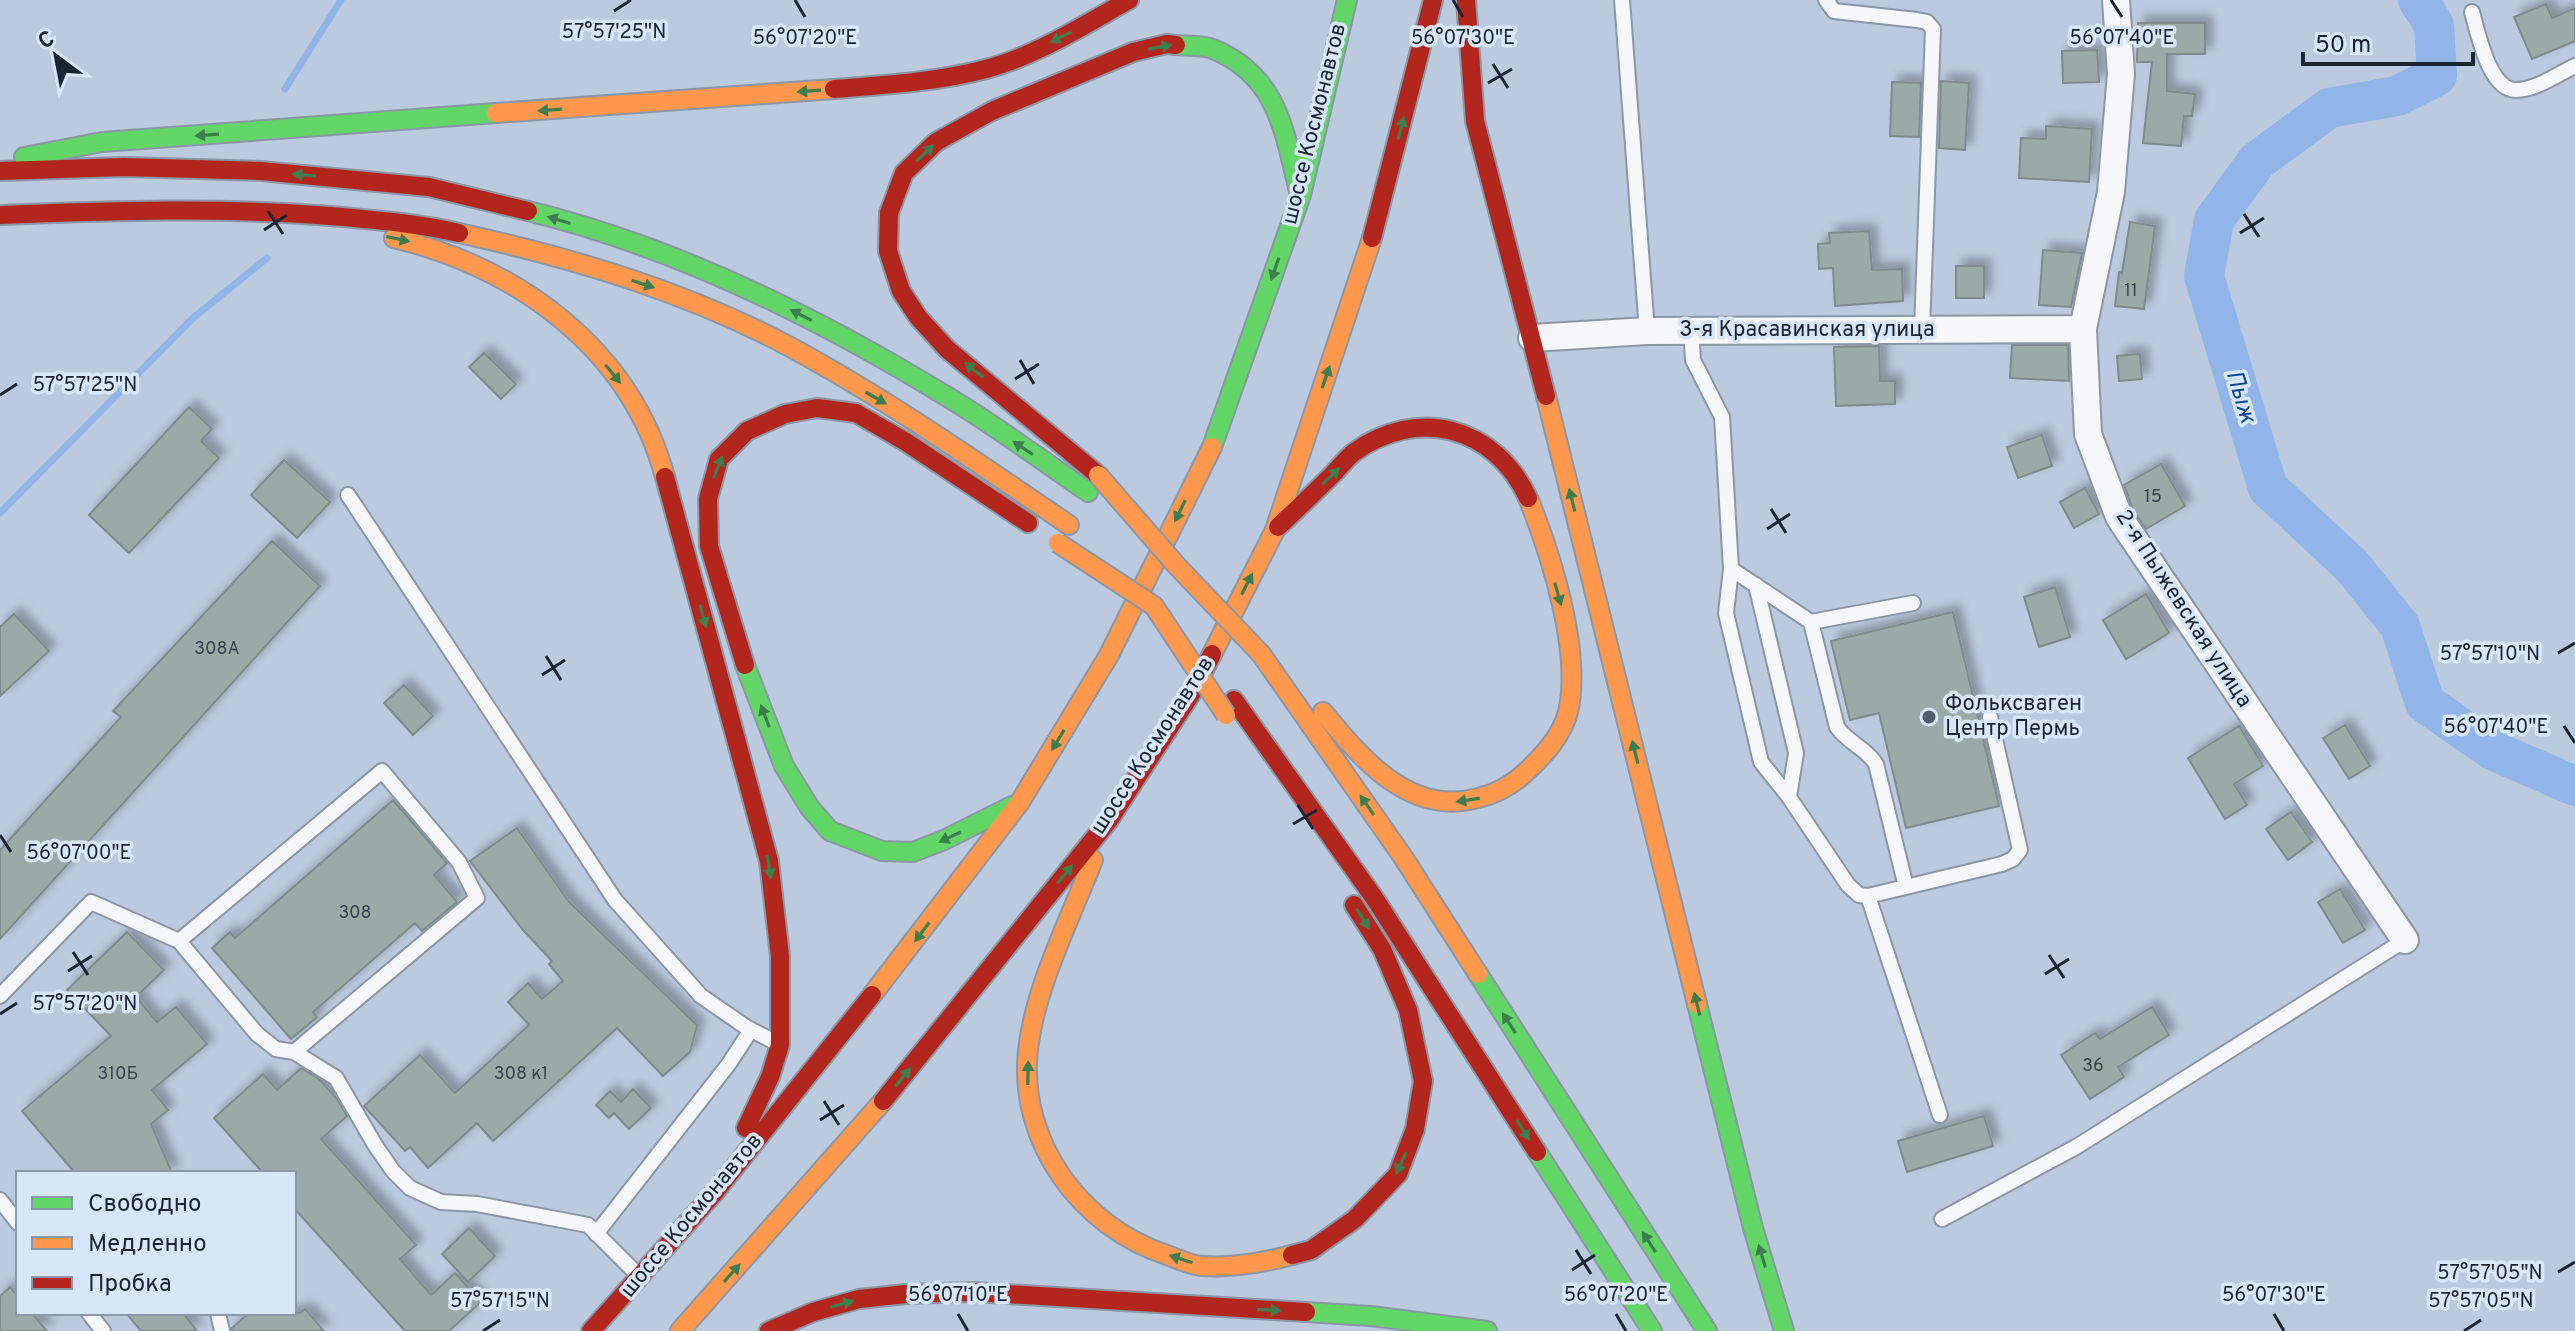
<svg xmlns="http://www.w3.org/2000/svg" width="2575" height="1331" font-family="Overpass,sans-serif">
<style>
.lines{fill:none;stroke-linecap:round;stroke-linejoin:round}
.stream{stroke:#91b5e8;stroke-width:7}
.river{stroke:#91b5e8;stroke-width:40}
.building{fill:#9aaaa6;stroke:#7f8b8d;stroke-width:2;filter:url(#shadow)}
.lane-casing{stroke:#8b97a6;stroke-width:18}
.street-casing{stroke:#8b97a6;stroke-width:30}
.fast-casing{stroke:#8b97a6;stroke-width:22}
.slow-casing{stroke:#8b97a6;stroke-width:22}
.jam-casing{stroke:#8b97a6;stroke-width:22}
.lane{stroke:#f5f7fa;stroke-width:14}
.street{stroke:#f5f7fa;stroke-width:26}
.fast{stroke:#63d668;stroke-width:18}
.slow{stroke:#ff974d;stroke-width:18}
.jam{stroke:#b3261e;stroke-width:18}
.slow-bridge-casing{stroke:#8b97a6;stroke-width:22;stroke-linecap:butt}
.slow-bridge{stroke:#ff974d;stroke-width:18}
.oneway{fill:#3e7d4d}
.ticks{fill:none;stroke:#1a2432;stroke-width:3}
.poi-dot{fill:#525e6e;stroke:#d8e6fa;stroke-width:3}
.labels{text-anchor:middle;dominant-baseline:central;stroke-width:7;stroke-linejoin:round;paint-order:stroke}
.number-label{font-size:18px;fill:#3a464f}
.street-label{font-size:22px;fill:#1a2432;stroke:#d8e6fa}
.poi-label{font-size:22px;fill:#1a2432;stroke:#d8e6fa;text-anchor:start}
.water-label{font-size:24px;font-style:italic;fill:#0c4791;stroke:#d8e6fa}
.ticks-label{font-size:20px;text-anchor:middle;fill:#1a2432;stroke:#d8e6fa;stroke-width:7;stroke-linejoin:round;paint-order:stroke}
</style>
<defs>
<filter id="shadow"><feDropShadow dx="7" dy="-7" stdDeviation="4" flood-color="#0004"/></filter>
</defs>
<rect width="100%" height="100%" fill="#bbcade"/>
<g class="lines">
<path class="stream" d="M285,89L341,0
M0,513L193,318L267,258"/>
<path class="river" d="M2418,0L2434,25L2437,76L2397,96L2329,108L2257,161L2214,220L2204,276L2268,488L2352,566L2400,626L2425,703L2494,751L2575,786"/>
</g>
<path class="building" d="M2546,4L2552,18L2575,8V41L2532,59L2514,17Z
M2138,23H2205V54H2167V91L2195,94L2192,116H2184L2181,146L2143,143L2152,62H2137Z
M2097,50L2099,82L2063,83L2062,51Z
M1941,81L1969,83L1965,150L1939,148Z
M1892,82L1921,83L1919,137L1890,136Z
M2046,126L2092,129L2089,182L2019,178L2021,138L2046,139Z
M2130,222L2155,226L2144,309L2115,306L2119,272L2122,273Z
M1869,231L1872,270L1902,269L1903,301L1835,306L1833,268L1819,269L1818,244L1830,243L1829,233Z
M2043,250L2082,253L2071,307L2039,305Z
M1956,266H1984V298H1956Z
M2012,345H2068L2069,381L2010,378Z
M1879,346L1880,381H1895V404L1836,406L1834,347Z
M484,353L516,384L501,399L469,367Z
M2140,354L2142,379L2119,381L2117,356Z
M189,407L212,429L201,441L219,458L129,553L89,515Z
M2042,435L2052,466L2018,478L2007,447Z
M284,460L330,502L297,538L251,495Z
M2161,464L2185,506L2146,529L2133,510L2124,485Z
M2085,488L2099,514L2074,528L2060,502Z
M272,541L320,586L0,939V850L121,717L113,711Z
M2055,587L2070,637L2039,647L2024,597Z
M2146,594L2169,633L2126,659L2103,620Z
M1953,612L1999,806L1906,828L1879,713L1850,720L1831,641Z
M14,614L49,651L0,696V627Z
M404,685L433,716L413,735L384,703Z
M2345,725L2370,766L2349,779L2323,738Z
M2239,726L2263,766L2234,784L2247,805L2225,819L2188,758Z
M393,800L447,863L434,875L457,902L422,931L415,923L313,1012L317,1017L291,1039L212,948L230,932L235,938Z
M2291,812L2312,842L2288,860L2266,829Z
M517,828L569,902L697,1025L690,1052L663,1076L617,1028L493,1141L477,1123L428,1168L410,1147L405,1151L364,1106L420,1055L455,1093L529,1025L508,1002L528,983L542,999L563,981L549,964L552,961L523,930L470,861Z
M2340,889L2365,930L2343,943L2318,902Z
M127,932L164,970L136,997L157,1022L176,1007L207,1044L152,1090L168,1110L151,1124L172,1173H75L22,1111L111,1036L67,990Z
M2152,1007L2169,1035L2118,1067L2124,1077L2090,1099L2061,1055L2095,1033L2100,1039Z
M301,1068L319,1079L337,1099L347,1116L321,1139L416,1245L400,1259L431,1295L455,1273L481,1302L449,1331H405L294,1208V1173H263L214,1118L263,1074L277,1090Z
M633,1089L651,1108L629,1129L614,1113L609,1118L596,1105L610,1091L621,1102Z
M1984,1116L1993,1146L1907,1172L1898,1141Z
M469,1228L495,1256L468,1282L442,1254Z
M10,1287L18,1297V1313H32L47,1331H0V1296Z
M305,1309L324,1331H232V1328L249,1313H300Z
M126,1313H183L197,1331H141Z"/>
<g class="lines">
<defs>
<path id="lane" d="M1622,0L1647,331
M1826,0L1834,11L1917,20L1927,22L1933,29L1922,329
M2472,12C2478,33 2489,90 2516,90C2536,90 2558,74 2575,66
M1691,330L1693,360L1722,417L1731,569L1811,622L1837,727C1848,743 1866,748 1876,764L1906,887
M348,495L615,900L701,996L746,1027L773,1041
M1731,569L1726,613L1761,762L1789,797
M1756,585L1796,753L1789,797L1848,885L1859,895L1868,896L2002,864L2013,859L2020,850L1990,717
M1811,622L1913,603
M1868,896L1940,1115
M179,941L382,771L459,862L477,898L294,1052
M0,996L91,902L179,941L257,1034L276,1049L294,1052L336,1078L375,1145L393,1171L410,1188L441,1202L477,1204L588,1225L638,1275
M0,1200L18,1223
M1942,1219L2076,1147L2405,940
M596,1234L728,1065L751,1030
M89,1313L103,1331
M218,1313L222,1331"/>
<path id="street" d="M2116,0L2121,74L2111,192L2083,329L2088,434L2119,517L2405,940
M1532,338L1647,331L2083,329"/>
<path id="fast" d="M1176,45C1188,46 1203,45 1213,49C1278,76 1284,131 1299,191
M24,157L102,142L496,113
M528,211C676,247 817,317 946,396C995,425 1041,460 1088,492
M1212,447L1301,195L1347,0
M745,665L784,766L810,808L830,831L882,851L913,852L944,840L1012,806
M1478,974L1707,1331
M1697,1004L1753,1228L1784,1331
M1537,1152L1652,1331
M1306,1312L1371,1316L1487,1331"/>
<path id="slow" d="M496,113L834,89
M459,233C573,258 688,292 792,348C888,400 978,463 1069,525
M394,238C518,268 630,348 665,477
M1546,396L1697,1004
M1212,654L1275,530L1372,238
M1261,654L1403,857L1478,974
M1323,712C1362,759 1410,817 1478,798C1496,794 1513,784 1526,772C1543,756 1562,736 1568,712C1582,653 1551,554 1528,498
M1093,860C1070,919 1035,987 1028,1050C1018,1142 1081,1227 1167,1255C1178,1259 1190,1265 1202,1266C1232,1268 1262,1263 1292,1255
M872,995L1020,802L1109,655L1212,447
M680,1331L883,1101"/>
<path id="jam" d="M1466,0L1475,121L1546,396
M834,89C884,85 937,82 986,69C1036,56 1084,25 1129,0
M0,171L124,167L261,171L429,187L528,211
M0,215C111,211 221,207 331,216C375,220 416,223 459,233
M1372,238L1433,0
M1098,475L947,349L918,317L901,291L888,251L889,213L904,173L936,142L992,111L1133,52L1167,44L1176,45
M665,477L769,861L780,956V1045L770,1077L746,1128
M1278,527C1296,510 1314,493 1332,475C1339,468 1345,460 1353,453C1417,406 1495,426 1528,498
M745,665L709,546L708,499L719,459L747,431L785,414L817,408L856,413L906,442L1028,523
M1234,700L1375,899L1537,1152
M883,1101L1109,820L1195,688L1212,654
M1292,1255L1311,1250L1355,1219L1398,1174L1415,1129L1423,1081L1408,1010L1382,949L1354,905
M591,1331L715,1192L872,995
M769,1331L813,1312L859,1299L906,1294L974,1292L1306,1312"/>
</defs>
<use href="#lane" class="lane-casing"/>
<use href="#street" class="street-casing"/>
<use href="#fast" class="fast-casing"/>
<use href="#slow" class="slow-casing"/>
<use href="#jam" class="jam-casing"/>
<use href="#lane" class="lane"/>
<use href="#street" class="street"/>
<use href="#fast" class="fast"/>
<use href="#slow" class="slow"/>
<use href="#jam" class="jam"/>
<defs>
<path id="slow-bridge" d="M1098,475L1177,566L1261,654
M1058,543L1154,606L1226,715"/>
</defs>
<use href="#slow-bridge" class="slow-bridge-casing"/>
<use href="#slow-bridge" class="slow-bridge"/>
</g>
<defs><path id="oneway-solid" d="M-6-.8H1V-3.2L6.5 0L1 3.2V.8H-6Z" transform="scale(2)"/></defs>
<g class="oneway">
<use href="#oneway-solid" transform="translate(1061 37) rotate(153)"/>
<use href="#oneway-solid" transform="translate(1160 47) rotate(-10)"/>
<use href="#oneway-solid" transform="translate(809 91) rotate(176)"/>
<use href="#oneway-solid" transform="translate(550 110) rotate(176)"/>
<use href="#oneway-solid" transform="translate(1401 128) rotate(-76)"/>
<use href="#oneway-solid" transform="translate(207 135) rotate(176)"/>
<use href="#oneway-solid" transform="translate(925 153) rotate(-44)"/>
<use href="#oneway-solid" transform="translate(304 175) rotate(-175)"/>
<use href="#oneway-solid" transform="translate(559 220) rotate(-163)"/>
<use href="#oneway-solid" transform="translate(398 239) rotate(12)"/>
<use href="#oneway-solid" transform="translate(1275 269) rotate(109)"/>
<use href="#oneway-solid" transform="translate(643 284) rotate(18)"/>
<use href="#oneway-solid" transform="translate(801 315) rotate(-153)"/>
<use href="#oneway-solid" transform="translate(974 370) rotate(-141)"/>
<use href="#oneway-solid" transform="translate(613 374) rotate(51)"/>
<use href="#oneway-solid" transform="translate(1326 377) rotate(-71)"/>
<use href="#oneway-solid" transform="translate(876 398) rotate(30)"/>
<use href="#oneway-solid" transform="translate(1023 448) rotate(-146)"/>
<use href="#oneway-solid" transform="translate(718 467) rotate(-68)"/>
<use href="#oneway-solid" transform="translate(1331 476) rotate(-44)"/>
<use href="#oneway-solid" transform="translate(1572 500) rotate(-104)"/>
<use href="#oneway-solid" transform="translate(1180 511) rotate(116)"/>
<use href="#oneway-solid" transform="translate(1247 584) rotate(-63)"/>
<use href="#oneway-solid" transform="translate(1558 594) rotate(74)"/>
<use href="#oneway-solid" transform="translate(703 616) rotate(75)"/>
<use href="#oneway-solid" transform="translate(765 716) rotate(-111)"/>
<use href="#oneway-solid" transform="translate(1058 740) rotate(121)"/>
<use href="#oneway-solid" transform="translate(1635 752) rotate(-104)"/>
<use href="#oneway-solid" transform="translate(1468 800) rotate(171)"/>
<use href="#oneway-solid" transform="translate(1367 805) rotate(-125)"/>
<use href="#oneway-solid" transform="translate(950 837) rotate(155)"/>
<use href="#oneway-solid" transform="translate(769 867) rotate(81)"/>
<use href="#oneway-solid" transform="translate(1065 874) rotate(-51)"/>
<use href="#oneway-solid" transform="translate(1363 919) rotate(58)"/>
<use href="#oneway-solid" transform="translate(922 932) rotate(127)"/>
<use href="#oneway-solid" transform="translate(1697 1004) rotate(-104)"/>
<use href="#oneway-solid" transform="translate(1509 1023) rotate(-123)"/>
<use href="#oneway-solid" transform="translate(1028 1073) rotate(-89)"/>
<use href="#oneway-solid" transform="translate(903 1077) rotate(-51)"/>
<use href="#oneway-solid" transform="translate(1523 1130) rotate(57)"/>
<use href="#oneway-solid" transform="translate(1401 1163) rotate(114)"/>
<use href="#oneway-solid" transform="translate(1649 1242) rotate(-123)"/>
<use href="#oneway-solid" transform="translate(1762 1256) rotate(-107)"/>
<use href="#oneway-solid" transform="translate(1181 1259) rotate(-162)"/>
<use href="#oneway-solid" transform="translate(732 1273) rotate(-48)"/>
<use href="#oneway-solid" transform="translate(842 1304) rotate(-16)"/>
<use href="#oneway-solid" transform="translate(1269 1310) rotate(3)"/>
</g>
<path class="ticks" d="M795,0L805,17M1453,0L1463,17M2111,0L2122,17M614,11L631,0M1493,64L1508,88M1488,83L1512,69M268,211L283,234M2244,214L2259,237M264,230L287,215M2240,233L2264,218M1020,360L1034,384M1015,379L1039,364M0,395L17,384M1771,509L1786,533M1767,529L1790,514M2558,653L2575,643M546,656L561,680M542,675L565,660M2564,726L2575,743M1298,805L1313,829M1293,824L1317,810M0,835L11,852M73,952L88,975M2049,955L2064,978M68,971L92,956M2045,974L2069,959M0,1014L17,1003M824,1101L839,1125M820,1120L844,1105M1576,1250L1591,1274M1572,1270L1595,1255M2558,1272L2575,1262M958,1314L968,1331M1616,1314L1626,1331M2274,1314L2284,1331M483,1331L500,1320M2464,1331L2481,1320"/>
<circle class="poi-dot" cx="1929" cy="717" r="8"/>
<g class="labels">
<g class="number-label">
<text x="2131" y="291">11</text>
<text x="2153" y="497">15</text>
<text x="217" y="649">308А</text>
<text x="355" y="913">308</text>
<text x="2093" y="1066">36</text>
<text x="118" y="1074">310Б</text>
<text x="521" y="1074">308 к1</text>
</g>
<g class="street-label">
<text transform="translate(1315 124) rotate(-76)">шоссе Космонавтов</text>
<text x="1807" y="330">3-я Красавинская улица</text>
<text transform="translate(2183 609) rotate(57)">2-я Пыжевская улица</text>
<text transform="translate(1153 746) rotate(-57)">шоссе Космонавтов</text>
<text transform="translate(692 1216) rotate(-50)">шоссе Космонавтов</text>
</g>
<g class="poi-label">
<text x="1945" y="704">Фольксваген<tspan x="1945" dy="25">Центр Пермь</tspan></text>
</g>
<g class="water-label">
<text transform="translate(2240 397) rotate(73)">Пыж</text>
</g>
</g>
<g class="ticks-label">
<text x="614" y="38">57°57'25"N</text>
<text x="1463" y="44">56°07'30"E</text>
<text x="805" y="44">56°07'20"E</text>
<text x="2122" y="44">56°07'40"E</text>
<text x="85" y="391">57°57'25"N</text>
<text x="2490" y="660">57°57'10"N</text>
<text x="2496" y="733">56°07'40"E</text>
<text x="79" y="859">56°07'00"E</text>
<text x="85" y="1010">57°57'20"N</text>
<text x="2490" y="1279">57°57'05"N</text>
<text x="958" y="1301">56°07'10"E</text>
<text x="1616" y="1301">56°07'20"E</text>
<text x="2274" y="1301">56°07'30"E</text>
<text x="500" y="1307">57°57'15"N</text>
<text x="2481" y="1307">57°57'05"N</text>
</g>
<rect x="16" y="1171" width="280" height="144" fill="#d8e6fa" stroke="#8c98aa" stroke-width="2"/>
<rect x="32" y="1197" width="40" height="12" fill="#63d668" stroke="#8c98aa" stroke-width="2"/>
<text x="88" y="1211" font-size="24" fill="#1a2432">Свободно</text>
<rect x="32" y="1237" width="40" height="12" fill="#ff974d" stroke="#8c98aa" stroke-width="2"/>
<text x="88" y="1251" font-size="24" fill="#1a2432">Медленно</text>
<rect x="32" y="1277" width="40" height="12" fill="#b3261e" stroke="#8c98aa" stroke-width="2"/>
<text x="88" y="1291" font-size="24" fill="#1a2432">Пробка</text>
<g transform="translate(56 56) rotate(328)" stroke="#d8e6fa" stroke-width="6" paint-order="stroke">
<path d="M0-6L14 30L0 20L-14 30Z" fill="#1a2432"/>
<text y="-12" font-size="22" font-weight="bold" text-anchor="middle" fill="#1a2432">С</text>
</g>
<path d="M2303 52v12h170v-12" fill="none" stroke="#1a2432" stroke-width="4"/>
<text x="2315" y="52" font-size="24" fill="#1a2432" stroke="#d8e6fa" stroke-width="6" paint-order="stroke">50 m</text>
</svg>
